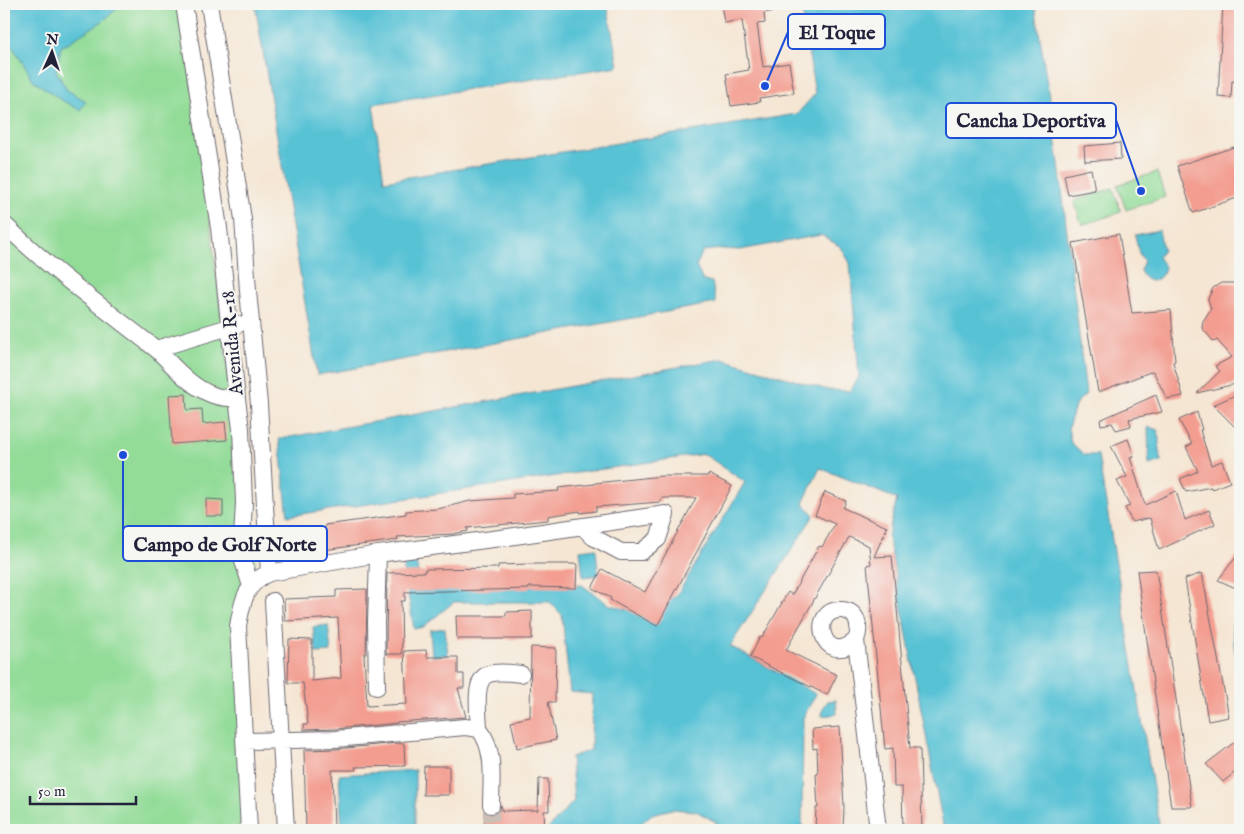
<svg xmlns="http://www.w3.org/2000/svg" width="1244" height="834" font-family="'IM FELL English',serif">
<style>
.green{fill:#93dc98;stroke:#5a7f6a}
.water{fill:#59c2d5;stroke:#3e7288}
.building{fill:#f39d90}
.lines{fill:none;stroke-linecap:round;stroke-linejoin:round}
.street-tunnel{stroke:#cbbfb5;stroke-width:16;stroke-dasharray:16 8;stroke-linecap:butt}
.street-casing{stroke:#6c6770;stroke-width:18}
.street{stroke:#fff;stroke-width:16}
.labels{text-anchor:middle;dominant-baseline:central;stroke-width:4;stroke-linejoin:round;paint-order:stroke}
.street-label{font-size:19px;fill:#22223b;stroke:#f6f6f2}
.leader{fill:none;stroke:#1d4ed8;stroke-width:2}
.callout-dot{fill:#1d4ed8;stroke:#f6f6f2;stroke-width:2}
.callout{fill:#f6f6f2;stroke:#1d4ed8;stroke-width:2}
.callout-label{font-size:20px;text-anchor:middle;font-weight:bold;fill:#22223b}
</style>
<rect width="100%" height="100%" fill="#f6f6f2"/>
<filter id="ink" filterUnits="userSpaceOnUse"><feTurbulence type="fractalNoise" baseFrequency=".02" numOctaves="2"/><feDisplacementMap in="SourceGraphic" scale="10" xChannelSelector="R" yChannelSelector="G"/><feConvolveMatrix kernelMatrix="1 2 1 2 8 2 1 2 1" color-interpolation-filters="sRGB"/></filter>
<filter id="wash" filterUnits="userSpaceOnUse"><feTurbulence type="fractalNoise" baseFrequency=".0096" numOctaves="4" result="noise"/><feDisplacementMap in="SourceGraphic" scale="20" xChannelSelector="R" yChannelSelector="G"/><feGaussianBlur stdDeviation="1.12" result="paint"/><feColorMatrix in="noise" values="0 0 0 0 0 0 0 0 0 0 0 0 0 0 0 0 0 1.4 0 .05"/><feComposite in="paint" operator="in"/></filter>
<g filter="url(#wash)">
<rect width="100%" height="100%" fill="#f5e6d3"/>
<path class="green" d="M4,4H184L244,503L258,578L242,605L249,830H4Z
M1157,172L1165,197L1126,210L1117,185Z
M1113,188L1121,212L1082,225L1074,201Z"/>
<path class="water" d="M4,4H122L103,21L61,47L56,71L67,90L86,101L80,110L63,101L34,81L4,33Z
M255,4H607L618,66L373,104L384,181L797,114L815,94L801,4H1035L1059,164L1086,394L1076,403L1068,428L1071,443L1085,455H1098L1160,830H944L888,536L897,499L820,468L803,503L814,515L730,646L816,694L803,718L802,825L804,830H726L714,821L696,811L672,809L652,814L633,830H547L574,801L571,757L591,750L592,694L570,692L562,615L550,602H454L423,627L414,629L403,564L416,561L421,591L582,585L608,604L624,609H656L677,595L745,482L704,454L288,516L279,439L722,359L828,390L850,391L859,377L850,263L841,247L821,235L740,250L722,249L703,251L696,266L703,281L712,282L716,303L317,375Z
M1159,230L1163,250L1158,257L1165,267C1162,282 1146,287 1140,270L1144,261L1139,253L1135,235Z
M1148,427L1158,430L1161,461L1149,465Z
M596,548L598,575L583,577L580,550Z
M1240,623V652H1235L1232,624Z
M328,625L331,652L316,653L313,627Z
M445,628L448,655L432,656L430,630Z
M836,700L837,714L822,716L823,708L828,701Z
M415,770V830H342L339,775Z"/>
<g id="blocks">
<path class="building" d="M721,4H784L785,9L764,13L765,23L757,24L763,67L789,63L794,93L759,98L760,102L731,106L726,74L749,70L742,20L724,23Z
M1223,4H1240V82L1232,81L1231,98L1218,97Z
M1120,143L1121,159L1085,161L1084,146Z
M1240,145V197L1193,213L1177,166Z
M1091,169L1095,190L1068,195L1064,175Z
M1119,234L1132,313L1171,310L1175,361L1173,362L1183,396L1167,399L1153,371L1098,392L1073,243Z
M1221,283H1236L1240,286V383L1197,393L1220,371L1215,366L1232,357L1217,340L1214,342L1202,328L1203,321L1211,309L1208,299L1213,288Z
M1240,393V432L1213,405Z
M186,394L187,410L202,409L203,424L225,422L227,440L172,444L169,395Z
M1156,395L1162,412L1129,419L1131,426L1116,430L1112,423L1101,425L1100,420Z
M1197,412L1202,430H1200L1211,465L1222,461L1230,482L1212,489L1211,487L1186,492L1180,479L1198,471L1186,447L1192,444L1179,420Z
M1128,439L1134,456L1130,457L1145,505L1176,491L1185,520L1209,510L1215,524L1159,550L1150,518L1132,522L1125,508L1130,506L1117,481L1127,477L1111,446Z
M709,474L732,486L657,626L610,600L611,598L592,588L602,569L645,592L696,498H661V502L596,507V511L580,513V511L548,516V520L467,528L468,531L453,534L397,537L398,540L323,550L324,553L320,554L282,556L281,532L325,529V525L406,514V511L438,509L470,501L513,498V494L559,491L558,488L595,484V483L662,476H708Z
M825,492L846,501L843,508L887,527L874,557L892,556L910,748H920L922,830H903L902,787H894L893,748L885,749L867,565L871,564L869,546L849,537L786,650L837,675L827,695L750,657L760,637L762,638L788,592L792,595L819,546L822,547L835,524L815,515Z
M206,499L223,500V516H206Z
M1240,552V590L1218,580Z
M530,564H577L576,588L529,587V589L405,592V601H401L402,654H386L387,573L425,572V569L498,568V565Z
M1156,570L1182,738L1192,807H1171L1137,571Z
M1202,573L1229,717L1208,721L1185,579Z
M367,589L366,654H364L367,706L407,704L404,651L426,650L427,657H458V674H464V688H458L466,717L397,722V723L334,729L304,730V724H308L303,683H288L289,639L312,640V681L341,678L338,618L285,621L284,599L336,597V590Z
M532,611V639H457L456,616H506V612Z
M531,647L556,648L555,702H548L556,740L517,748L511,721L530,717Z
M840,727L844,807L843,830H815L816,808H818L816,774H818L817,748L813,749L812,729Z
M1240,738V768L1223,782L1206,764Z
M398,743L404,744L405,766L355,767L356,770H332L334,830H306L304,750L336,749Z
M424,766H449V795H423Z
M539,779H548L549,811H544L545,830H485L484,812L490,815L495,814L499,811L501,805L502,811L538,810Z"/>
</g>
</g>
<g filter="url(#ink)">
<use href="#blocks" fill-opacity="0" stroke="#6c6770" stroke-width="1"/>
<g class="lines">
<path class="street-tunnel" d="M491,805L492,830"/>
<defs>
<path id="street" d="M184,4L219,228L237,399L241,429L244,503L242,538V558L251,586
M209,4L243,219L248,291L259,404L269,573
M4,224C51,270 104,308 156,349L239,324
M156,349C173,365 190,387 213,395C220,398 229,398 237,399
M273,601L286,830
M856,640C823,670 807,608 842,610C858,611 861,628 856,640L878,830
M377,687L376,623L378,554
M479,729C479,715 472,679 489,674C498,671 511,673 521,674
M245,741L335,739L465,727L479,729C496,750 491,781 491,805
M249,830L238,626C242,603 245,583 269,573L378,554L508,537L666,514L658,539L641,552H621L593,537L582,526"/>
</defs>
<use href="#street" class="street-casing"/>
<use href="#street" class="street"/>
</g>
</g>
<g class="labels">
<g class="street-label">
<text transform="translate(233 343) rotate(-95)">Avenida R-18</text>
</g>
</g>
<path class="leader" d="M765 86L788 32M1141 191L1116 120M123 455L123 544"/>
<g class="callout-dot">
<circle cx="765" cy="86" r="5"/>
<circle cx="1141" cy="191" r="5"/>
<circle cx="123" cy="455" r="5"/>
</g>
<g class="callout">
<rect x="788" y="14" width="97" height="35" rx="5"/>
<rect x="946" y="103" width="170" height="35" rx="5"/>
<rect x="123" y="526" width="204" height="35" rx="5"/>
</g>
<g class="callout-label">
<text x="837" y="39">El Toque</text>
<text x="1031" y="127">Cancha Deportiva</text>
<text x="225" y="551">Campo de Golf Norte</text>
</g>
<rect width="1244" height="834" fill="none" stroke="#f6f6f2" stroke-width="20"/>
<g transform="translate(52 52) rotate(3)" stroke="#f6f6f2" stroke-width="4" paint-order="stroke">
<path d="M0-4L9 19L0 12L-9 19Z" fill="#22223b"/>
<text y="-8" font-size="14" font-weight="bold" text-anchor="middle" fill="#22223b">N</text>
</g>
<path d="M30 796v8h106v-8" fill="none" stroke="#22223b" stroke-width="2.5"/>
<text x="38" y="796" font-size="15" fill="#22223b" stroke="#f6f6f2" stroke-width="4" paint-order="stroke">50 m</text>
</svg>
